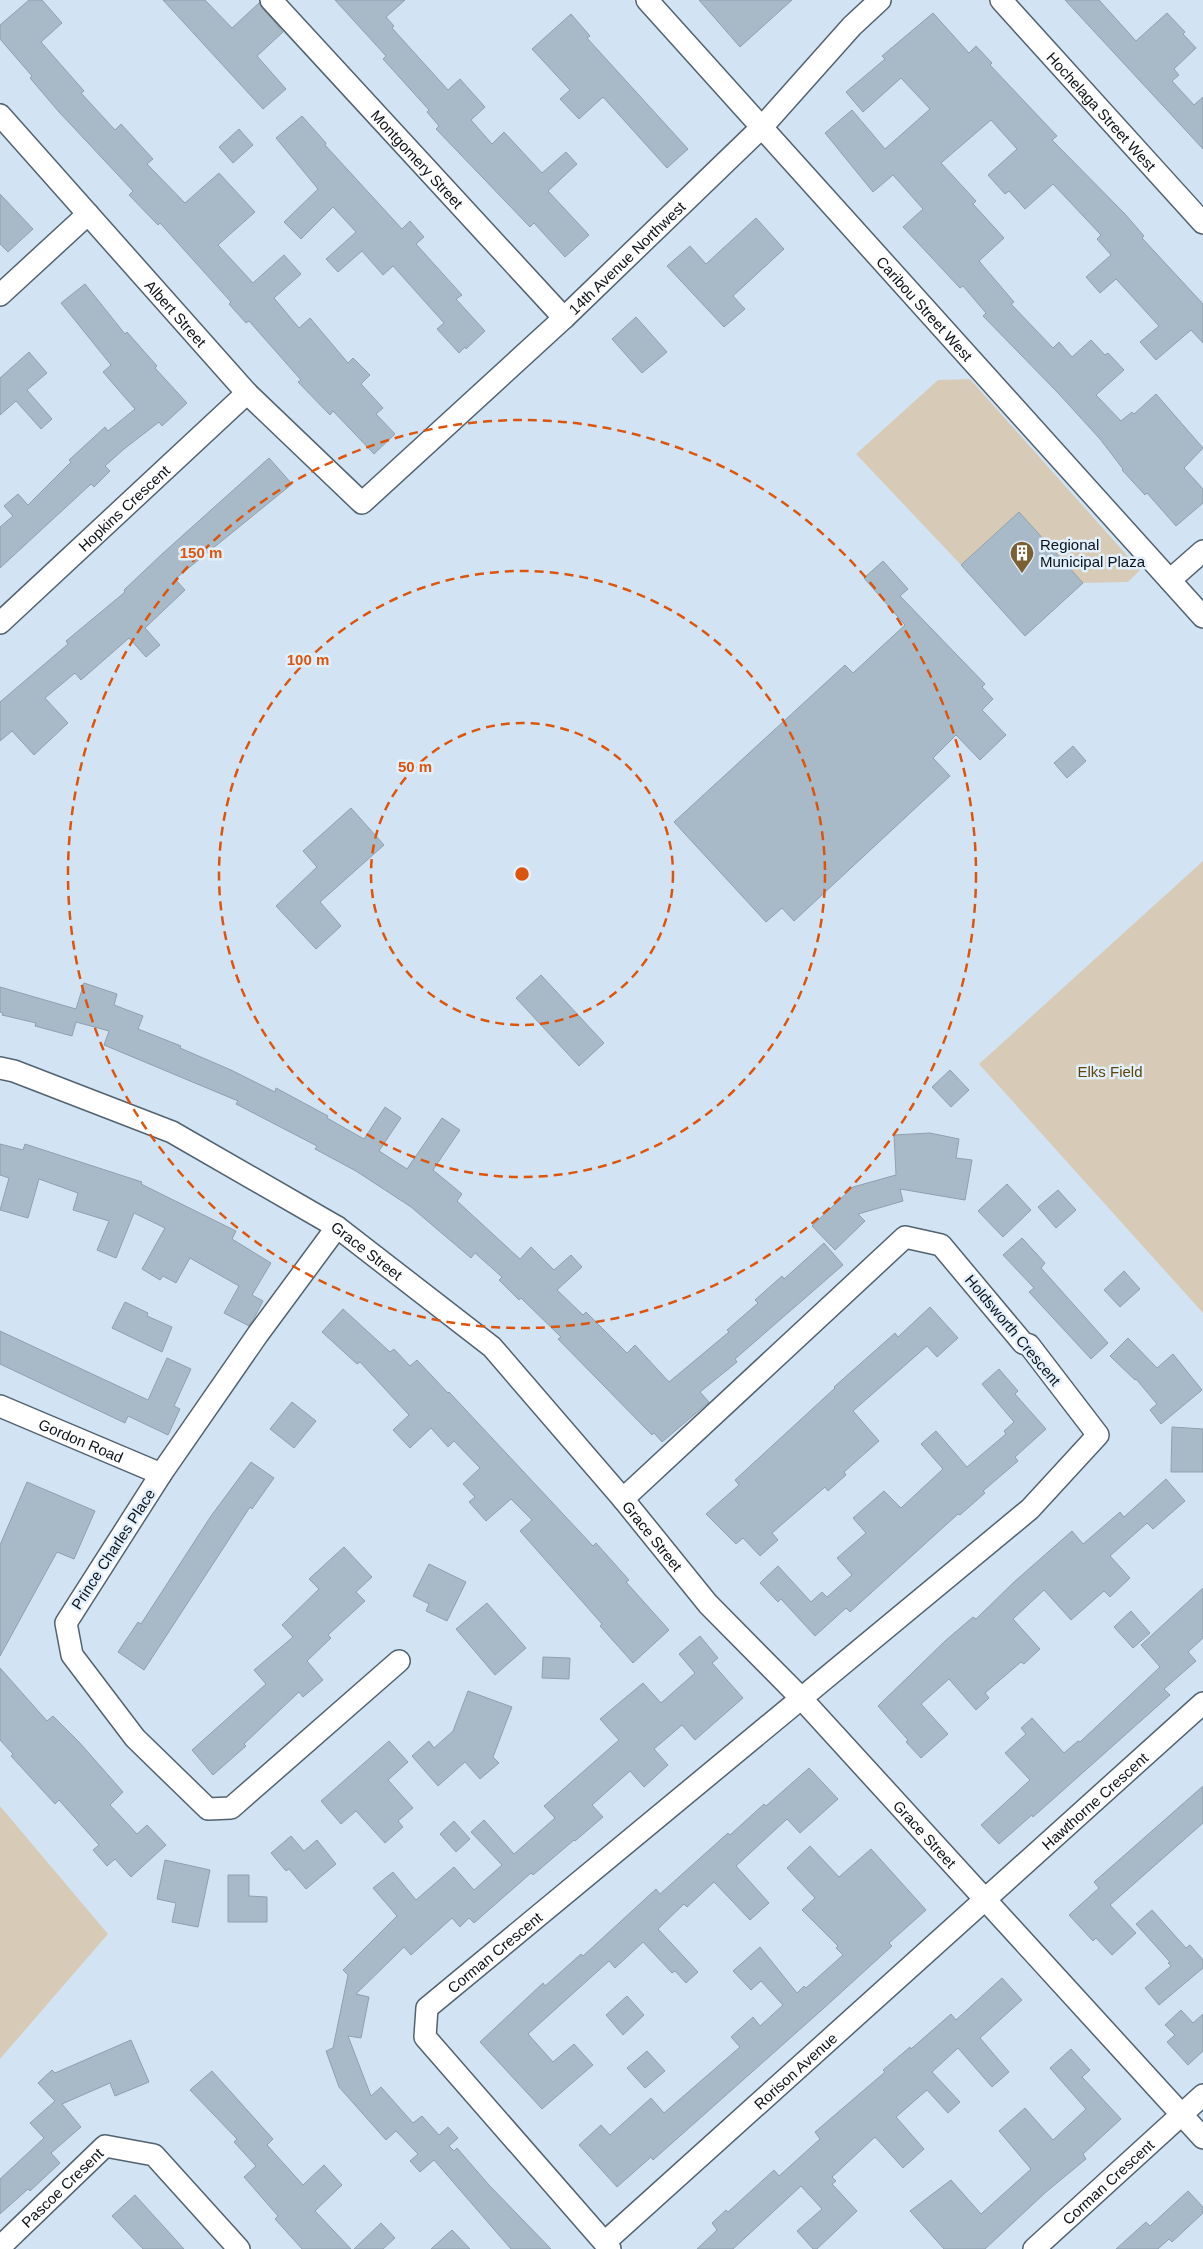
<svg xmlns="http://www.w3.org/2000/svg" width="1203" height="2249" font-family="Arial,sans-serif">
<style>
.green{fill:#d7cbb7}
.building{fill:#a8b9c8;stroke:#8fa0af}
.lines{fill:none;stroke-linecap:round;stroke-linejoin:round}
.minor-casing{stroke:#52626f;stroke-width:24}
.minor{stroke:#fff;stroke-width:21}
.ring{fill:none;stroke:#dd550c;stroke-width:2.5;stroke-dasharray:9 6}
.labels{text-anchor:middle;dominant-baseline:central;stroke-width:5;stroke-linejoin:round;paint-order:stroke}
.street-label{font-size:15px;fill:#0b1116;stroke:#e2f0fd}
.poi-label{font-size:15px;fill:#0b1116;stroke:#e2f0fd;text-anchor:start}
.park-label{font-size:15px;fill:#5f440a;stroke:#e2f0fd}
.centre{fill:#dd550c;stroke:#e2f0fd;stroke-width:2.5}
.ring-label{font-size:15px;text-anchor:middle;font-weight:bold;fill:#dd550c;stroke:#e2f0fd;stroke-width:5;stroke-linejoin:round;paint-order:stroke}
</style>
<rect width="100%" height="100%" fill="#d2e4f4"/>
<path class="green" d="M970,379L1140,570L1128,582L1083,583L1019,512L961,565L856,454L938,380Z
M1203,861V1313L979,1064Z
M0,1806L108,1934L0,2059Z"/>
<path class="building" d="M29,0H42L62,23L41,42L84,91L81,93L115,130L121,124L153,159L147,164L185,203L219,173L255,212L218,245L253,283L284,255L301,274L274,298L299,328L310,318L348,363L353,358L370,375L361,384L383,408L376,414L395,434L374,454L333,411L330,415L298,382L301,380L249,321L246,323L229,304L231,302L160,223L158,225L129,195L133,191L59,112L30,78L32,76L0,39V25Z
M163,0H205L232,28L259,3L283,32L257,56L286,89L263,109Z
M335,0H405L386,17L394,26L392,28L448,90L460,79L485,107L471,120L492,144L504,132L542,173L566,152L577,164L548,191L589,235L565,257L534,223L530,227L436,129L439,126L427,112L429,110L383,59L386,56Z
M699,0H792L740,47Z
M1065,0H1099L1136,41L1167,13L1185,32L1183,34L1196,48L1174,69L1179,75L1172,81L1194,105L1203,97V149Z
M933,13L969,53L976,46L992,63L990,65L1057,136L1052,140L1125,214L1144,236L1142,238L1203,304V343L1191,330L1156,360L1140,342L1159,326L1116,279L1100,293L1086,277L1111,255L1097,239L1101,235L1053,184L1025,209L1009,191L1005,194L988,175L1017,149L991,120L941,163L976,201L973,204L1004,238L979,261L1014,302L1011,304L1053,348L1059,342L1072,357L1091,340L1105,355L1108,353L1124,370L1096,395L1121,421L1132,412L1134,414L1156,394L1203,448L1184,468L1203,489V503L1176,526L1147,493L1145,495L1122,470L1123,469L1100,439L1059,394L983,316L986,313L963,286L960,288L903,227L923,209L893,175L873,192L825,133L852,110L885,149L930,109L901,78L863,112L846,92L885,59L882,56Z
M571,14L590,36L587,38L688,149L667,168L603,97L579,119L560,99L570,90L532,49Z
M302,116L326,143L325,145L402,229L410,221L424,237L416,244L462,295L456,299L485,331L466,349L465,347L459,353L437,329L444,323L393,266L383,275L362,251L338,272L326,259L356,232L333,207L301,239L284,222L318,189L276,138Z
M239,129L253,145L233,163L219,147Z
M0,194L33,229L8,252L0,244Z
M756,218L784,249L733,296L745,309L724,327L667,266L690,246L706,264Z
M85,284L125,334L127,332L157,366L155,368L187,403L162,426L159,422L124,449L105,466L110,471L94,487L91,484L0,568V527L13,516L4,506L18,494L28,505L71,462L69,460L105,427L108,431L135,409L103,372L111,365L61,303Z
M636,317L667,352L642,373L612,339Z
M29,352L47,373L27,390L52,419L41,429L16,401L0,415V378Z
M269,458L292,484L175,579L185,590L145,628L160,645L146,657L129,638L81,680L75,673L45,698L68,723L34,755L12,731L0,741V702L68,644L66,641L125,592L124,590L162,554Z
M1019,512L1083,583L1025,636L961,565Z
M883,561L908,589L900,596L985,684L982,687L993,699L982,710L1006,735L980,760L956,735L933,758L950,776L794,921L782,908L766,922L674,822L845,665L853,673L905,625L864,578Z
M1073,746L1086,761L1067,778L1054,763Z
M351,808L384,845L320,902L341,926L316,949L276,906L317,867L303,851Z
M541,975L604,1043L579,1066L516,998Z
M84,983L117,994L114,1005L143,1016L138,1029L181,1046L180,1048L231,1070L275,1092L276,1088L328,1116L327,1118L364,1139L385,1107L401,1118L379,1151L407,1169L442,1118L460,1130L433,1170L462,1194L457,1201L520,1259L531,1247L554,1270L571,1255L582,1267L557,1290L583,1315L586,1312L627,1353L635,1345L669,1382L729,1332L727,1330L758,1303L755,1300L782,1276L784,1279L824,1243L843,1265L735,1359L737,1362L700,1392L709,1402L662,1442L654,1433L652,1435L558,1339L561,1337L521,1298L519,1300L499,1280L502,1277L475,1253L471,1258L411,1207L356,1171L315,1149L317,1146L236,1104L238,1101L104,1045L109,1031L76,1022L72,1036L35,1026L36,1023L2,1015L3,1013L0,1012V987L76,1009Z
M950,1070L969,1090L951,1107L932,1087Z
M930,1133L959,1139L956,1158L972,1160L965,1200L900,1189L903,1201L858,1214L865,1221L835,1250L812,1226L853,1187L896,1175L894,1135Z
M0,1144L23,1150L25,1144L142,1182L141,1184L236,1231L232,1239L271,1263L252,1295L263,1301L253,1320L249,1326L224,1313L239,1286L190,1258L176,1283L163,1276L160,1280L142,1269L165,1228L134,1213L116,1258L97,1250L109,1221L73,1210L78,1193L39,1179L28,1218L0,1210L9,1178L0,1175Z
M1007,1184L1031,1210L1003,1237L978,1211Z
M1058,1190L1076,1210L1056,1228L1038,1207Z
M1022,1238L1045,1263L1041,1268L1108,1343L1091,1359L1029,1292L1034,1288L1003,1255Z
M1124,1271L1140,1289L1120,1307L1104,1290Z
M125,1302L148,1313L147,1316L172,1327L162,1352L112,1328Z
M930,1307L958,1338L937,1357L927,1346L853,1411L879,1441L844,1472L846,1475L828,1491L825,1487L772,1533L778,1540L760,1556L743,1538L736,1544L706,1514L739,1485L735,1480L835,1388L834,1387L895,1333L898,1337Z
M343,1309L390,1352L394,1349L410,1366L417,1360L448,1393L449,1392L593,1546L596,1543L629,1580L626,1582L669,1630L633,1663L600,1626L602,1624L520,1531L532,1520L511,1499L486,1521L469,1502L475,1497L463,1484L480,1468L454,1441L448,1447L431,1428L410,1448L393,1430L409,1415L360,1362L357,1364L322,1332Z
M0,1331L148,1400L167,1358L191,1369L174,1406L180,1409L168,1435L128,1416L125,1423L0,1364Z
M1128,1338L1157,1368L1173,1354L1202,1390L1161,1424L1150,1410L1157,1404L1136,1379L1135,1380L1110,1356Z
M999,1369L1018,1391L1015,1394L1046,1429L1015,1457L1018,1461L983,1491L985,1493L960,1515L958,1514L850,1612L846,1608L815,1636L781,1599L778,1602L760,1583L778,1566L811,1602L822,1592L827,1597L852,1575L837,1558L866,1533L853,1518L884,1491L901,1508L943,1469L921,1444L936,1431L967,1467L1006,1434L1004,1431L1014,1422L982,1384Z
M292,1402L316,1421L294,1448L270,1429Z
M1172,1427L1203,1429V1472H1171Z
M251,1462L274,1478L252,1509L250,1507L144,1670L118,1652L138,1622L141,1624L211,1516Z
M1166,1479L1185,1501L1153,1529L1147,1523L1110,1556L1130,1578L1110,1597L1104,1591L1071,1620L1044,1590L1013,1619L1040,1649L1024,1664L1021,1662L985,1693L989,1698L976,1710L949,1679L921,1704L948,1734L921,1758L906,1742L908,1740L878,1706L945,1641L973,1617L976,1619L1014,1582L1072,1531L1083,1544L1120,1512L1124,1517Z
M27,1482L95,1511L74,1559L57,1552L0,1656V1545Z
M344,1547L372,1577L356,1592L365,1601L328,1635L331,1638L307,1661L323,1680L303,1697L299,1692L244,1744L246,1746L213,1775L192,1750L266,1684L254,1670L293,1637L282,1625L319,1589L309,1579Z
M429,1564L466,1582L447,1621L426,1611L429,1604L413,1596Z
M1203,1588V1638L1188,1652L1196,1661L1164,1689L1170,1695L1033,1817L1032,1815L999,1844L981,1825L1030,1780L1005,1753L1026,1734L1021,1728L1032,1718L1064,1753L1078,1741L1080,1742L1160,1667L1141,1645Z
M487,1603L526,1648L495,1675L456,1629Z
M1131,1611L1150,1633L1133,1648L1114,1627Z
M700,1636L718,1658L712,1663L743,1698L695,1740L682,1725L654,1749L668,1765L644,1787L630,1771L592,1805L603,1817L575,1841L574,1840L533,1875L531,1873L474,1923L469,1918L460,1927L452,1918L411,1955L404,1947L356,1994L369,1997L361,2038L348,2036L371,2096L381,2087L413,2123L422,2116L439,2135L448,2127L458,2138L449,2146L454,2151L457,2148L489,2185L551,2249H511L434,2160L420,2172L410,2161L418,2154L396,2131L386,2140L339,2087L326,2051L333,2048L348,1975L343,1970L397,1916L373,1888L393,1872L416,1900L454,1867L474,1890L502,1865L471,1832L484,1820L514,1854L555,1818L544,1806L619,1740L600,1719L643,1683L661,1703L695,1673L679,1654Z
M543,1657L570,1658L569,1679L542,1678Z
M0,1668L47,1721L53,1716L79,1742L123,1792L110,1805L137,1834L147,1825L166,1845L131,1877L115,1859L107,1866L93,1850L99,1845L59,1800L55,1804L11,1756L13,1754L0,1740Z
M468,1691L512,1707L493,1757L499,1763L480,1779L465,1762L438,1786L412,1756L429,1741L434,1748L453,1731Z
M389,1741L408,1762L388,1780L413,1808L398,1821L403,1827L385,1843L356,1811L341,1824L321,1801Z
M809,1768L838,1799L800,1833L787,1819L736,1866L769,1903L750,1920L714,1882L687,1907L684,1904L658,1929L698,1972L686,1983L675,1971L672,1973L643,1942L615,1968L609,1961L528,2034L553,2062L574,2044L593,2065L542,2109L480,2042L543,1983L545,1986L581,1954L583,1956L656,1889L660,1894L728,1833L730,1835L764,1804L766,1806Z
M1203,1786V1823L1110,1905L1136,1933L1112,1955L1096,1938L1093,1941L1069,1915L1099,1888L1094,1882Z
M454,1821L470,1839L456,1852L440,1834Z
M291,1836L304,1851L317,1840L336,1864L306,1889L289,1869L286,1871L271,1853Z
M810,1846L839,1877L871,1849L926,1910L889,1943L892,1946L824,2008L653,2160L651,2157L617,2187L579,2145L601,2125L610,2135L651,2098L664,2113L740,2047L731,2037L753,2017L760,2026L783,2005L761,1981L751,1990L733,1971L760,1947L797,1993L804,1986L806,1988L843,1955L836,1948L838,1946L802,1910L815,1898L787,1868Z
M165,1860L210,1870L198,1927L172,1922L176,1903L157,1899Z
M228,1875H249V1896L267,1897V1922H228Z
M1152,1910L1186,1948L1190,1945L1203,1960V1968L1159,2005L1145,1988L1171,1966L1168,1963L1170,1962L1136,1924Z
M1002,1978L1022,2000L980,2038L1009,2072L992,2087L958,2048L932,2072L960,2102L948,2113L927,2090L896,2117L924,2149L903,2168L875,2137L832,2177L836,2181L832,2184L857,2211L817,2249H813L797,2231L822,2209L801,2186L733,2249H697L717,2230L712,2223L726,2210L728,2212L774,2170L779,2176L820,2139L815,2132L885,2072L883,2070L910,2047L911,2049L951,2014L956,2020Z
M627,1996L644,2015L623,2035L606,2015Z
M1181,2010L1193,2023L1203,2014V2051L1188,2065L1167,2042L1175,2035L1165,2025Z
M131,2040L149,2082L115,2096L110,2083L62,2104L81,2127L51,2153L60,2163L30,2191L28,2189L0,2214V2179L44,2138L30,2123L55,2101L38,2083L52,2070L55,2073Z
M1071,2049L1090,2070L1082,2077L1121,2119L1083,2154L1086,2159L1046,2192L985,2249H944L910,2211L951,2180L981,2214L1031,2169L999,2131L1025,2108L1053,2140L1086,2109L1050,2068Z
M647,2051L665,2071L645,2088L627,2068Z
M212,2071L273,2139L267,2145L303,2185L324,2165L342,2185L315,2211L351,2249H302L275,2219L278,2216L244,2177L256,2166L234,2142L237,2139L190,2090Z
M1188,2191L1203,2207V2213L1172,2242L1169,2239L1158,2249H1116L1146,2222L1150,2226Z
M135,2195L184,2249H143L112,2216Z
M381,2223L395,2238L383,2249H354Z
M452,2230L470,2249H431Z"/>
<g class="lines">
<defs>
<g id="minor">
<path id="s1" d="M271,0L564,318"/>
<path id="s2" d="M647,0L1203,617"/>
<path id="s3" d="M1001,0L1203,223"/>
<path id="s4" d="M0,115L247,393L362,503L564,318L762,127L852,26L880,0"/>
<path d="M0,295L88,214"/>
<path d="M1170,580L1203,551"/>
<path id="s5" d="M0,623L247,393"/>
<path id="s6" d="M0,1068L14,1071L172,1132L337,1227L492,1347L623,1499L708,1604L801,1698L1203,2138"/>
<path d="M337,1227L258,1334L161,1474L66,1623L72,1655L135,1738L208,1809L231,1808L399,1661"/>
<path id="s7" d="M0,1406L161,1474"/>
<path id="s8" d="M605,2242L1203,1703"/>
<path id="s9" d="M0,2247L105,2146L154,2155L239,2249"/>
<path id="s10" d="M610,2249L425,2037L427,2008L1030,1509L1098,1435L1029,1345L1023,1343L941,1245L905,1237L623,1499"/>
<path id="s11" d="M1034,2249L1203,2095"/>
</g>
</defs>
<use href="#minor" class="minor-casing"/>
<use href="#minor" class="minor"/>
</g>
<g class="ring">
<circle cx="522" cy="874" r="151"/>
<circle cx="522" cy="874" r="303"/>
<circle cx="522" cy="874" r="454"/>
</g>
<defs>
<symbol id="building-pin" viewBox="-11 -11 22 30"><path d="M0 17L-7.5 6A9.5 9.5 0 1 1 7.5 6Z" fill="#7a6032" stroke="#e2f0fd"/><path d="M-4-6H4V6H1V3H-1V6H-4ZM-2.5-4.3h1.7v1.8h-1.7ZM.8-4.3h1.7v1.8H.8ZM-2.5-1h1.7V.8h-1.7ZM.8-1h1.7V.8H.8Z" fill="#fff"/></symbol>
</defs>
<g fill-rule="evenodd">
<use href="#building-pin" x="1008" y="539" width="28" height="38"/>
</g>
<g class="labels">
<g class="street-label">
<text stroke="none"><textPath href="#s3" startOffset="150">Hochelaga Street West</textPath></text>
<text stroke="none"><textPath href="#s1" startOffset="216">Montgomery Street</textPath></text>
<text stroke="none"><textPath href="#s4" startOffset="892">14th Avenue Northwest</textPath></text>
<text stroke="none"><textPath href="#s2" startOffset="415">Caribou Street West</textPath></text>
<text stroke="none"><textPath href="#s4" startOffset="265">Albert Street</textPath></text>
<text stroke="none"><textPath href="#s5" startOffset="169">Hopkins Crescent</textPath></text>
<text stroke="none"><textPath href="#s6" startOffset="412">Grace Street</textPath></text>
<text transform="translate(1013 1330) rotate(50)">Holdsworth Crescent</text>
<text stroke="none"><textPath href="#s7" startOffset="88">Gordon Road</textPath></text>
<text stroke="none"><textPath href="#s6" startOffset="818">Grace Street</textPath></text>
<text transform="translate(113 1549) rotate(-57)">Prince Charles Place</text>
<text stroke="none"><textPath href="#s8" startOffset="659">Hawthorne Crescent</textPath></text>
<text stroke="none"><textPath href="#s6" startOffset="1222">Grace Street</textPath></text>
<text stroke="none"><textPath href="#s10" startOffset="398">Corman Crescent</textPath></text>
<text stroke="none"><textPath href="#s8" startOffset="256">Rorison Avenue</textPath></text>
<text stroke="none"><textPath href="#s11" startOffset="100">Corman Crescent</textPath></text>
<text stroke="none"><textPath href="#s9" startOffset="86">Pascoe Cresent</textPath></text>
</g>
<g class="poi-label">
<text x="1040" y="544">Regional<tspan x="1040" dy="17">Municipal Plaza</tspan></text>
</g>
<g class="park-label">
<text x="1110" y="1071">Elks Field</text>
</g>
</g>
<circle cx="522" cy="874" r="8" class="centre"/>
<g class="ring-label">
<text x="201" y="558">150 m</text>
<text x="308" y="665">100 m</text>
<text x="415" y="772">50 m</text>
</g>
</svg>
